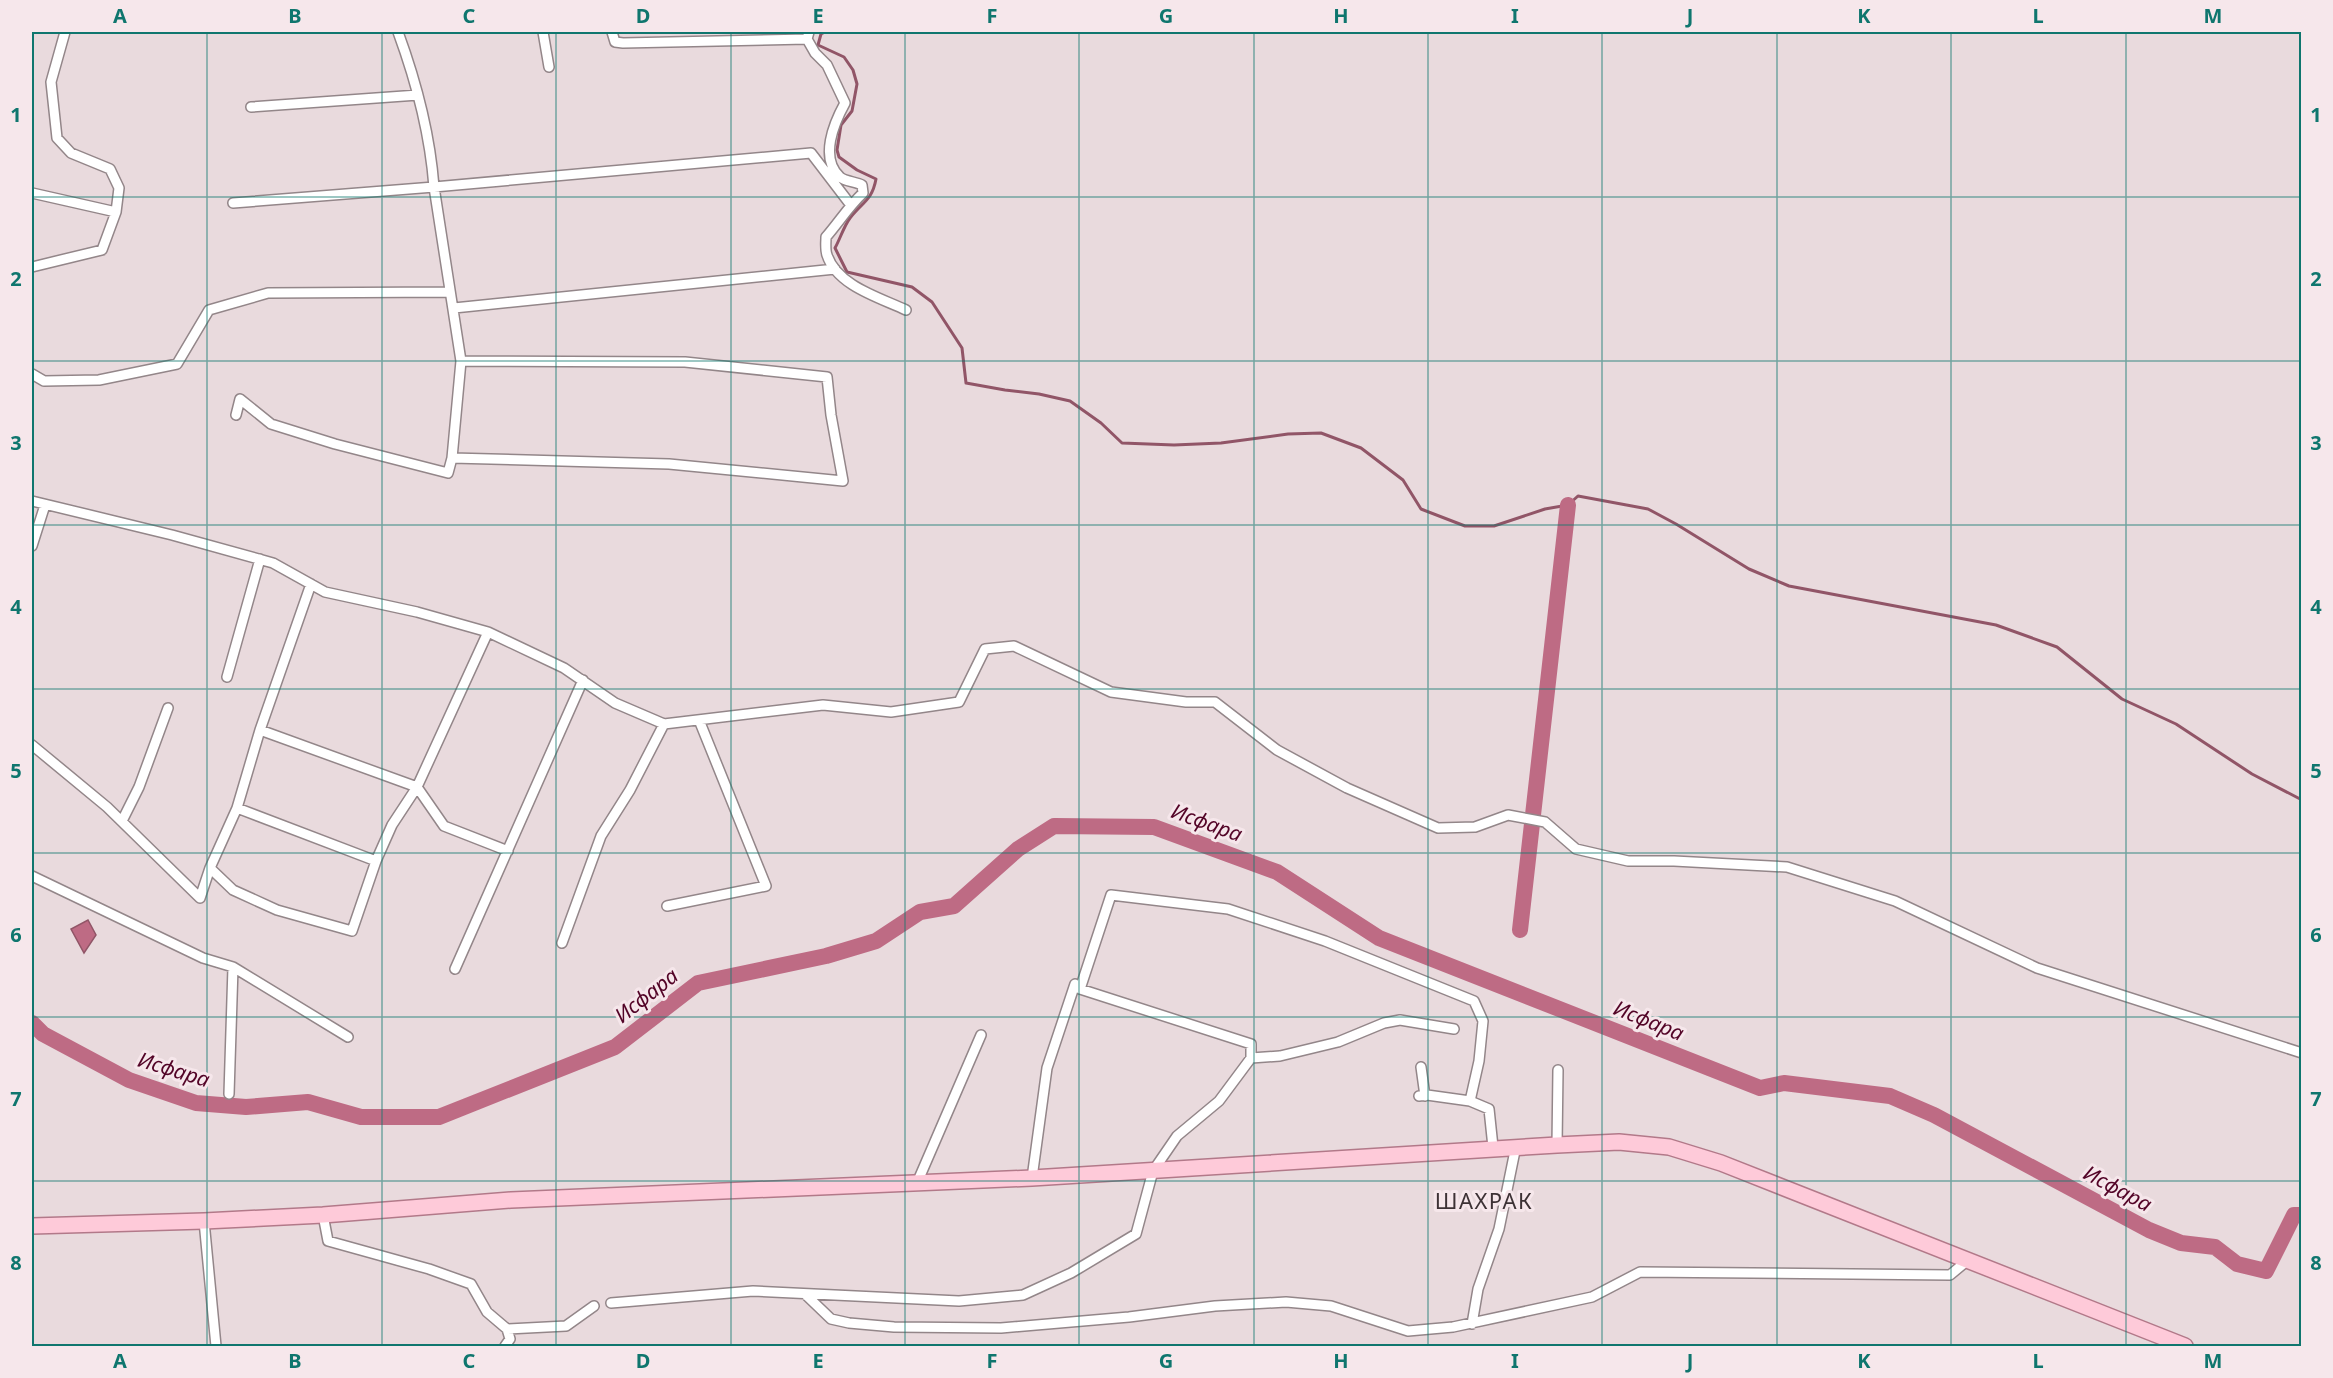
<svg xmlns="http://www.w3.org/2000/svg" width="2333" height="1378" font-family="'Noto Sans',sans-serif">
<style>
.water{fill:#be6b84;stroke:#915567;stroke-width:1.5}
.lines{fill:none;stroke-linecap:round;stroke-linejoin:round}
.stream{stroke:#915567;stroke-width:3}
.river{stroke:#be6b84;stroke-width:16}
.minor-casing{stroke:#938689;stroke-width:12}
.primary-casing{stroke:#b27989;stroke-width:18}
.minor{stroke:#fff;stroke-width:9}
.primary{stroke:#fecad9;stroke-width:15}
.grid{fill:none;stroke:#0f766e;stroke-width:1.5;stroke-opacity:0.55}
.labels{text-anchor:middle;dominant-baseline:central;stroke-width:6;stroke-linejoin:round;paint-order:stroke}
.water-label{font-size:21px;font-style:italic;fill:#530427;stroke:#f6e7eb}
.quarter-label{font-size:22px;letter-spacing:1.5px;fill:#3d3235;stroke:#f6e7eb}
.neatline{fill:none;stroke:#0f766e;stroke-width:2}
.grid-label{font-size:20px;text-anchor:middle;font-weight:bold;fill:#0f766e}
</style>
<rect width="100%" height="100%" fill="#e9dadd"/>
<path class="water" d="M88,920L96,935L84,953L71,929Z"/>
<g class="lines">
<path class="stream" d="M825,32L821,34L818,45L844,57L853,70L857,84L852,111L841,125L837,150L839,157L857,170L876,179C872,201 862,202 850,218C844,226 840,239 835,248L847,272L912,287L932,302L962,348L966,383L1005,390L1039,394L1070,401L1101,423L1122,443L1174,445L1221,443L1288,434L1321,433L1361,448L1403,480L1421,509L1465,526H1494L1545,509L1568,505L1578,496L1648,509L1676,524L1749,569L1789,586L1996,625L2057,647L2122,699L2176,724L2252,774L2302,800"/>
<path class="river" d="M1520,930L1568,505
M32,1023L43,1034L129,1080L196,1103L246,1107L308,1102L361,1117H439L615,1047L698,983L826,956L876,941L920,912L954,906L1018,849L1054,826L1154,827L1277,872L1379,938L1760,1088L1784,1083L1890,1096L1934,1115L2149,1230L2181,1243L2215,1247L2237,1264L2266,1271L2294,1215H2302"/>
<defs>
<path id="minor" d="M543,32L549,67
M612,32L615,42L623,43L807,39
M809,32L807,39L815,53L827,65L845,103C834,123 819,158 840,177C844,181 856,182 862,185L863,193C849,206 839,222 826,237C826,242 825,250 827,255C837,286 881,298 906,310
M251,107L418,95
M32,193L116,212
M233,203L434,187L811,153L850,204
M32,267L102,250L116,212L119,188L110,169L71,153L57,138L51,82L65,32
M454,308L835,269
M32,374L44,381L99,380L177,364L209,310L268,293L450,292
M236,415L240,399L271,424L335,444L448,473L452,458L461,361L434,187C430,134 416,81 398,32
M452,458L669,464L843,481L831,415L827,377L685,362L461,361
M32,501L172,535L273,563L325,592L417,612L488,632L564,668L615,703L664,724L823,705L891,712L959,702L985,649L1014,646L1111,692L1186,702H1215L1277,750L1347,788L1438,828L1475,827L1508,815L1545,822L1576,849L1628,861H1674L1787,867L1895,901L2037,968L2302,1053
M32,546L45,505
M488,632L417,787L444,826L508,851
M227,677L260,559
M32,745L107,807L200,898L210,868L237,808L260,730L311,584
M237,808L376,861
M122,821L139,787L168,708
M210,868L233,890L277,910L352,931L376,861L392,825L417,787L260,730
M32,876L203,958L233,967L348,1037
M667,906L766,886L699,720
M562,943L601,836L630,790L664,724
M455,969L583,680
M1080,989L1111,895L1228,909L1325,941L1474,1001L1483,1021L1479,1061L1470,1101L1489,1109L1493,1147
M1421,1067L1425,1096
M229,1094L233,967
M1419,1096L1427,1095L1470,1101
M1557,1145L1558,1070
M1032,1178L1047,1068L1075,984L1080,989L1251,1044V1058
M917,1183L981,1035
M323,1215L328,1241L429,1269L471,1284L487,1312L507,1329L566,1326L594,1306
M204,1221L216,1346
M805,1294L831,1319L849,1323L894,1327L1001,1328L1129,1317L1215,1306L1286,1302L1331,1306L1408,1331L1453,1327L1592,1297L1640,1272L1950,1275L1968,1260
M611,1303L753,1291L959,1301L1023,1295L1071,1273L1136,1234L1153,1171L1177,1136L1219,1101L1251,1058L1280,1056L1338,1042L1384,1023L1400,1020L1454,1029
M1472,1324L1478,1289L1499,1229L1516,1146
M505,1346L510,1339L507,1329"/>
<path id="primary" d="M32,1226L204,1221L323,1215L511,1200L1032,1178L1557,1145L1619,1142L1669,1147L1721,1163L2185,1346"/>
</defs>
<use href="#minor" class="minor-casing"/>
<use href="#primary" class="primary-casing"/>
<use href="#minor" class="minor"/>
<use href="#primary" class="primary"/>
</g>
<path class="grid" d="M207,32V1346M382,32V1346M556,32V1346M731,32V1346M905,32V1346M1079,32V1346M1254,32V1346M1428,32V1346M1602,32V1346M1777,32V1346M1951,32V1346M2126,32V1346M32,197H2302M32,361H2302M32,525H2302M32,689H2302M32,853H2302M32,1017H2302M32,1181H2302"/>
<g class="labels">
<g class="water-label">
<text transform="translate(1207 822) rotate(20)">Исфара</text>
<text transform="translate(646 995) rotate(-38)">Исфара</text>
<text transform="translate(1649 1020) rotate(22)">Исфара</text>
<text transform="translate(174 1069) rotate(17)">Исфара</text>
<text transform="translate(2118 1188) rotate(28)">Исфара</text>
</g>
<g class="quarter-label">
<text x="1484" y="1200">ШАХРАК</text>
</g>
</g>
<rect width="2333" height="1378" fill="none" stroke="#f6e7eb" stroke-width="66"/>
<rect x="33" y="33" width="2267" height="1312" class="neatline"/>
<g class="grid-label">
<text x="120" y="23">A</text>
<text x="295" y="23">B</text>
<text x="469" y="23">C</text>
<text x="643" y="23">D</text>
<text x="818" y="23">E</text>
<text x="992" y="23">F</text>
<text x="1166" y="23">G</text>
<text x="1341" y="23">H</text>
<text x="1515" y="23">I</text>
<text x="1690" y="23">J</text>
<text x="1864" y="23">K</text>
<text x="2038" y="23">L</text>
<text x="2213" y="23">M</text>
<text x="16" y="122">1</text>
<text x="2316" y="122">1</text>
<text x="16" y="286">2</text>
<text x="2316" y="286">2</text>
<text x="16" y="450">3</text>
<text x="2316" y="450">3</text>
<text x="16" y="614">4</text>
<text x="2316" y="614">4</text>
<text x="16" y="778">5</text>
<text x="2316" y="778">5</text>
<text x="16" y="942">6</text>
<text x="2316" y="942">6</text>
<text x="16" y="1106">7</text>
<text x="2316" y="1106">7</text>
<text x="16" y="1270">8</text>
<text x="2316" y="1270">8</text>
<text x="120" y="1368">A</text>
<text x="295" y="1368">B</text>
<text x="469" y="1368">C</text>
<text x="643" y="1368">D</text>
<text x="818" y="1368">E</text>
<text x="992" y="1368">F</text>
<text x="1166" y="1368">G</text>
<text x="1341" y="1368">H</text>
<text x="1515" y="1368">I</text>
<text x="1690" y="1368">J</text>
<text x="1864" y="1368">K</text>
<text x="2038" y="1368">L</text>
<text x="2213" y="1368">M</text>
</g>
</svg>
